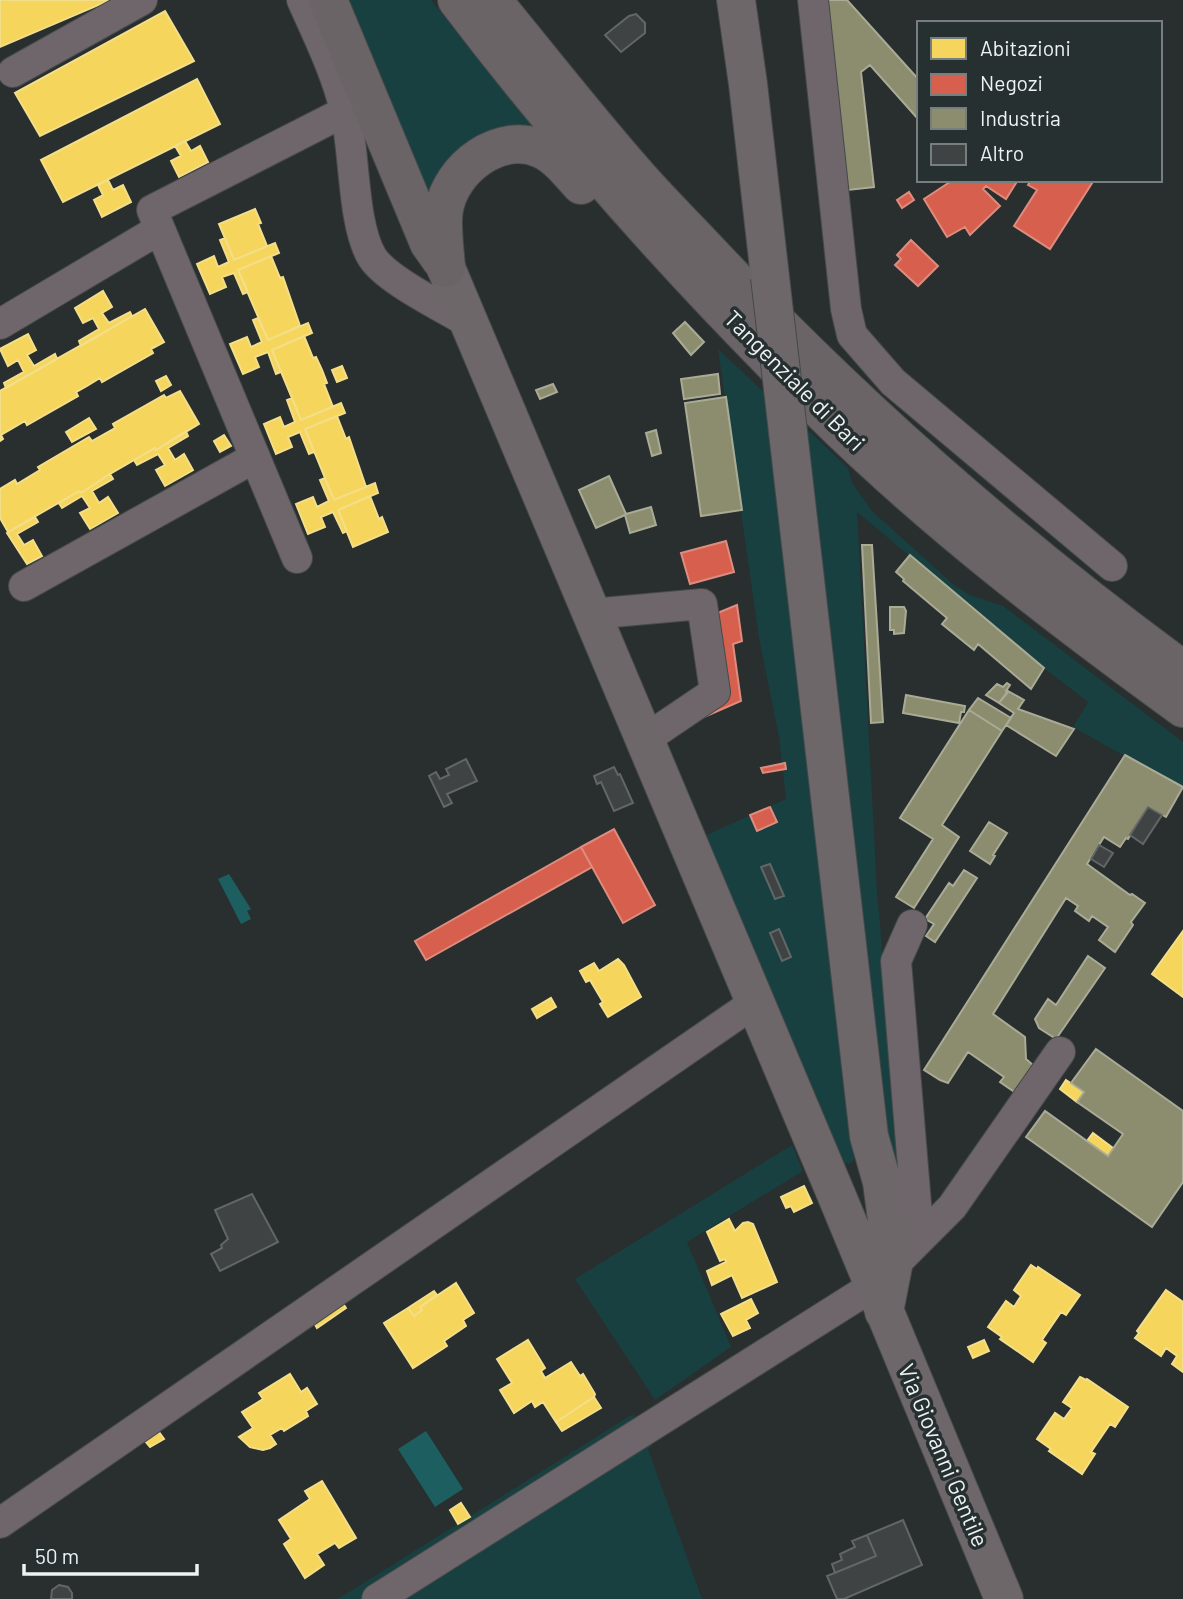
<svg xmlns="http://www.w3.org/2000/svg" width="1183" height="1599" font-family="Barlow,sans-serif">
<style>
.green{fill:#194041}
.water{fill:#1d5f60}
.homes{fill:#f6d55c;stroke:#f3de89;stroke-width:2}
.shops{fill:#d6604d;stroke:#dd8c7f;stroke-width:2}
.industry{fill:#8c8c6e;stroke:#a9ab96;stroke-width:2}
.building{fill:#3f4343;stroke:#626666;stroke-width:2}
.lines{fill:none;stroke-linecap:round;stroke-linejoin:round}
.minor-casing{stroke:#454949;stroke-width:32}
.major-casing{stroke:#454949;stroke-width:40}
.highway-casing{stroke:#454949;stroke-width:40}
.minor{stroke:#6e666a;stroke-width:30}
.major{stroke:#6d676a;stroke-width:38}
.highway{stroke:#6a6467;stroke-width:38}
.major-bridge-casing{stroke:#454949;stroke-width:40;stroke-linecap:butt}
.major-bridge{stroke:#6d676a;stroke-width:38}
.labels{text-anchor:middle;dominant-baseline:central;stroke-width:7;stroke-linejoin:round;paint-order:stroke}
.street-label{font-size:23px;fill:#edf3f3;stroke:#273030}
</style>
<rect width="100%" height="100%" fill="#292e2e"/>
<path class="green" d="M342,0H431L538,134L433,205Z
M718,349L767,395L854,1160L850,1164L843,1162L702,837L786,799L779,737L759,638Z
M804,426L848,468L852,483L872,511L955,586L970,595L1003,606L1183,742V789L1073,727L1088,702L1044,668L857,512L877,892L904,1187L893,1190Z
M792,1145L803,1171L687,1242L731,1347L655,1400L575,1279Z
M633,1414L652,1446L648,1449L702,1599H338Z"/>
<path class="water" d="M229,874L251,909L247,911L251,919L241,924L218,879Z
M426,1431L463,1489L435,1507L398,1449Z"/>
<path class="homes" d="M0,0H110L0,47Z
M165,11L194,61L40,136L15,93Z
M197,79L220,124L63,202L41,160Z
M185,141L191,151L200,146L208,162L179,177L171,161L181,156L175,146Z
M108,180L113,190L123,185L131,202L102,217L94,200L103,195L98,185Z
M255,209L261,223L258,224L267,246L234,260L219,224Z
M225,238L234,260L275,243L279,253L238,270L248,292L243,294L234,273L222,277L226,287L210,294L197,264L214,256L218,267L229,262L220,240Z
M271,256L280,278L283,277L300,326L268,340L238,270Z
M103,291L112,307L102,313L109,323L130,312L132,316L81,346L79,341L99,329L93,318L83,323L75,308Z
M145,309L164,342L151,349L153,353L102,382L100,378L87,386L76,392L78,396L27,425L25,421L1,435L3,439L0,441V391Z
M258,318L268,340L308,323L312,333L272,350L281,372L276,374L268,352L255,357L259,367L243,374L230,344L247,337L251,347L262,342L253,320Z
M28,334L36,350L27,355L34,366L55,354L57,359L6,388L4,383L24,372L18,360L8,366L0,349Z
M304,336L313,358L316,357L322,370L327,383L324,384L333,407L301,420L272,350Z
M342,366L347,378L337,382L332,370Z
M166,376L171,385L161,391L156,381Z
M180,391L199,424L156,450L155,448L110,474L81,493L79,491L8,532L0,518V489L15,480L17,484L40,470L38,467L89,437L92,441L115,428L113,424L164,395L166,398Z
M292,398L301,420L341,403L345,413L305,429L314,452L309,454L300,432L288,437L292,447L276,454L264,424L280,417L284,427L295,422L287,400Z
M337,416L346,439L349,437L366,487L334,500L305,429Z
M89,418L96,429L72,442L66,432Z
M186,431L188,436L168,448L175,460L184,454L193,470L165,486L156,470L165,465L158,454L137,465L134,460L155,448L156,450Z
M224,435L231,446L220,452L214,441Z
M110,474L113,479L92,491L99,503L108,497L118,513L90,529L80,513L90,508L82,496L62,508L59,503L79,491L81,493Z
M325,478L334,500L375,483L378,493L338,510L347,531L343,533L333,512L321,517L325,527L308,534L296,504L313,497L317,507L329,501L320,480Z
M370,496L379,519L382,517L388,532L353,547L338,510Z
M35,517L38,522L17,534L24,545L33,540L42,556L27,564L7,533Z
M1183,931V997L1152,974Z
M618,959L624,965L641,997L608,1017L600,1004L603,1002L590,980L586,982L580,971L594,963L599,971Z
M551,998L556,1007L537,1018L532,1009Z
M1066,1080L1084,1092L1077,1102L1060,1089Z
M1093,1133L1113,1148L1108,1156L1087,1141Z
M804,1186L812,1203L794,1212L791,1206L786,1208L781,1197Z
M729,1219L735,1231L743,1223L748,1222L753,1224L777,1282L742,1298L732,1275L712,1285L707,1271L726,1262L725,1259L720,1261L707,1232Z
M1031,1265L1037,1269L1038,1267L1080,1295L1066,1315L1061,1312L1042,1340L1046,1343L1033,1362L1000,1339L1002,1337L988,1327L1006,1301L1014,1307L1021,1296L1014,1290Z
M456,1283L474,1313L463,1320L466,1326L444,1341L447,1346L413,1368L384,1323L408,1308L414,1316L422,1310L420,1307Z
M1166,1290L1183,1302V1372L1172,1364L1177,1356L1166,1348L1161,1356L1135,1338L1139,1333L1137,1331Z
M434,1291L437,1295L420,1307L422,1310L414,1316L408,1308Z
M751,1299L758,1313L746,1320L750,1328L733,1336L721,1314Z
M342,1302L346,1308L317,1328L313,1321Z
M528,1340L545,1368L541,1371L545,1378L571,1362L580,1376L583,1374L595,1394L594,1397L556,1422L543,1402L535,1407L532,1401L514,1413L500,1390L512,1383L497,1359Z
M984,1340L989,1351L973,1358L968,1347Z
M290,1374L301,1392L307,1388L317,1404L306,1411L308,1416L284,1431L282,1428L270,1435L276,1444L270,1448L263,1450L250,1447L239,1437L253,1428L242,1412L263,1399L259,1393Z
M1080,1377L1086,1380L1087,1379L1128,1407L1115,1427L1110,1424L1091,1452L1095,1454L1082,1474L1049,1451L1051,1449L1037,1439L1055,1413L1064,1419L1072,1408L1063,1402Z
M594,1397L601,1408L562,1431L556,1422Z
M159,1432L164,1439L150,1447L145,1441Z
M322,1481L356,1538L339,1548L335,1543L317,1554L324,1565L305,1578L284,1544L291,1539L279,1520L310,1499L305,1491Z
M461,1503L470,1517L458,1524L450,1510Z"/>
<path class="shops" d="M953,180H1018L1006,199L986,186L983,189L1000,206L970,235L965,227L947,237L924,199Z
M1031,180H1094L1050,249L1014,226L1037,190L1028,185Z
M909,192L914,200L902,208L897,200Z
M911,240L938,266L918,286L895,265L901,259L897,255Z
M726,541L734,572L690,584L681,553Z
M737,605L742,641L733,644L741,701L704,717L691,624Z
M785,763L786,769L763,773L761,768Z
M770,807L777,822L757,831L750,815Z
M614,829L655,905L623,923L581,847Z
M581,847L592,867L426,960L415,941Z"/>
<path class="industry" d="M822,0H847L919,80V120L870,65L861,72L874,187L848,190Z
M685,322L704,342L691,355L673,333Z
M718,374L720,394L684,399L681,379Z
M553,384L557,392L540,399L536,390Z
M726,397L742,510L701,516L685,403Z
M656,430L661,453L652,456L646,433Z
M609,476L626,514L651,507L656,525L630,533L625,515L596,528L579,490Z
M862,545H872L883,722L871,723Z
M910,555L1044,668L1031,689L978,644L974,650L942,624L947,618L903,581L904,579L896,572Z
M890,607H904L906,611L904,633L894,634V630H890Z
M1007,683L1010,685L1006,691L1008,692L999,703L986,695L997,684L1003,687Z
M1008,691L1024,700L1018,709L1074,729L1056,756L1006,725L1014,713L999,703Z
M906,695L965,706L964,712H961L959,723L903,713Z
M978,698L1011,718L1002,731L969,710Z
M969,710L1002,731L942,825L959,837L914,908L896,897L933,839L900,818Z
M1125,755L1183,787L1166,817L1148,807L1128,839L1126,838L1120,847L1104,837L1087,864L1130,895L1132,894L1145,903L1131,922L1133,925L1115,952L1099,940L1108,927L1092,916L1089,921L1075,911L1078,906L1066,898L993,1014L1025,1037L1026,1059L1034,1066L1016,1093L1000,1082L1004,1077L968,1052L948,1083L940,1080L924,1070Z
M989,822L1007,833L993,855L995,856L990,864L970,851Z
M964,870L977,878L935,942L926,936L934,924L925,919L949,883L953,886Z
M1088,956L1105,968L1056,1039L1039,1028L1035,1019L1048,999L1056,1005Z
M1096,1049L1183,1111V1182L1152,1227L1026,1137L1045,1111L1108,1156L1123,1134L1077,1102L1084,1092L1071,1083Z"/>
<path class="building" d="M636,14L645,23V33L621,52L605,35L629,16Z
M466,759L477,781L447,794L452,803L444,807L429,776L436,772L440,779L449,775L446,769Z
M614,767L618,775L620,774L633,803L614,811L601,782L597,784L594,776Z
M1148,807L1162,815L1143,844L1130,835Z
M1099,845L1113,853L1104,867L1091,859Z
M770,864L784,896L775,899L761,867Z
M779,929L791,957L782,961L770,933Z
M252,1194L278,1242L220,1271L211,1254L222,1248L221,1245L228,1239L215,1210Z
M903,1520L922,1565L844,1599H837L827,1576L876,1556L867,1535Z
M867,1535L876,1556L835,1573L832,1564L842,1560L840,1554L855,1547L852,1541Z
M59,1585L68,1587L72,1593V1599H51L52,1590Z"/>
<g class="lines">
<defs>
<path id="minor" d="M302,0C318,36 336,72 345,110C355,150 352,224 372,257C386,280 445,308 469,323
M813,0L846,309L852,335L893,382L1112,566
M13,72L142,0
M0,324L160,229
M297,558L152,210L346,111
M24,586L254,458
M591,614L702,604L715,692L644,740
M919,1240L952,1207L1060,1052
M893,1266L919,1240L896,961L912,925
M0,1523L754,1003
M377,1599L873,1286"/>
<path id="major" d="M736,0L748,84L770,277
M446,268L836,1194L1004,1599
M788,432L869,1136L882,1182L893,1266L884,1312"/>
<path id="highway" d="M328,0L429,243L441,260
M457,0C567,145 689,281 819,409C930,519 1056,616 1183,708
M492,0C539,57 585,116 634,172C658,200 685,226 710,253C856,408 1012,545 1183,670
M446,268C445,251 441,225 444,209C451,168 500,131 541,149C557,156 569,172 581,185"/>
</defs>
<use href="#minor" class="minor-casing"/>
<use href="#major" class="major-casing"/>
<use href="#highway" class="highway-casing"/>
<use href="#minor" class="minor"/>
<use href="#major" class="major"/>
<use href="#highway" class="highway"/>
<defs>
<path id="major-bridge" d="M770,277L788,432"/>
</defs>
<use href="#major-bridge" class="major-bridge-casing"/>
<use href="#major-bridge" class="major-bridge"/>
</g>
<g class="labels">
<g class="street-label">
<text transform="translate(795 380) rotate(45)">Tangenziale di Bari</text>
<text transform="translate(944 1455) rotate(67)">Via Giovanni Gentile</text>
</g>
</g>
<rect x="917" y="21" width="245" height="161" fill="#273030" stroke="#767e7e" stroke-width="2"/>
<rect x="931" y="38" width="35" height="21" fill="#f6d55c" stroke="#767e7e" stroke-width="2"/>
<text x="980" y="56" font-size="21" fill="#edf3f3">Abitazioni</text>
<rect x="931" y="74" width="35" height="21" fill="#d6604d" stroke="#767e7e" stroke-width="2"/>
<text x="980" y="91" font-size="21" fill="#edf3f3">Negozi</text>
<rect x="931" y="108" width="35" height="21" fill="#8c8c6e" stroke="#767e7e" stroke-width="2"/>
<text x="980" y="126" font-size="21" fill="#edf3f3">Industria</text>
<rect x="931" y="144" width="35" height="21" fill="#3f4343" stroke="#767e7e" stroke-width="2"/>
<text x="980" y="161" font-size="21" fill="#edf3f3">Altro</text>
<path d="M24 1564v10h173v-10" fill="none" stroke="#edf3f3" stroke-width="3.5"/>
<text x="35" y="1564" font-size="21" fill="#edf3f3" stroke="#273030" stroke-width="5" paint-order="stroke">50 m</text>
</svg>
